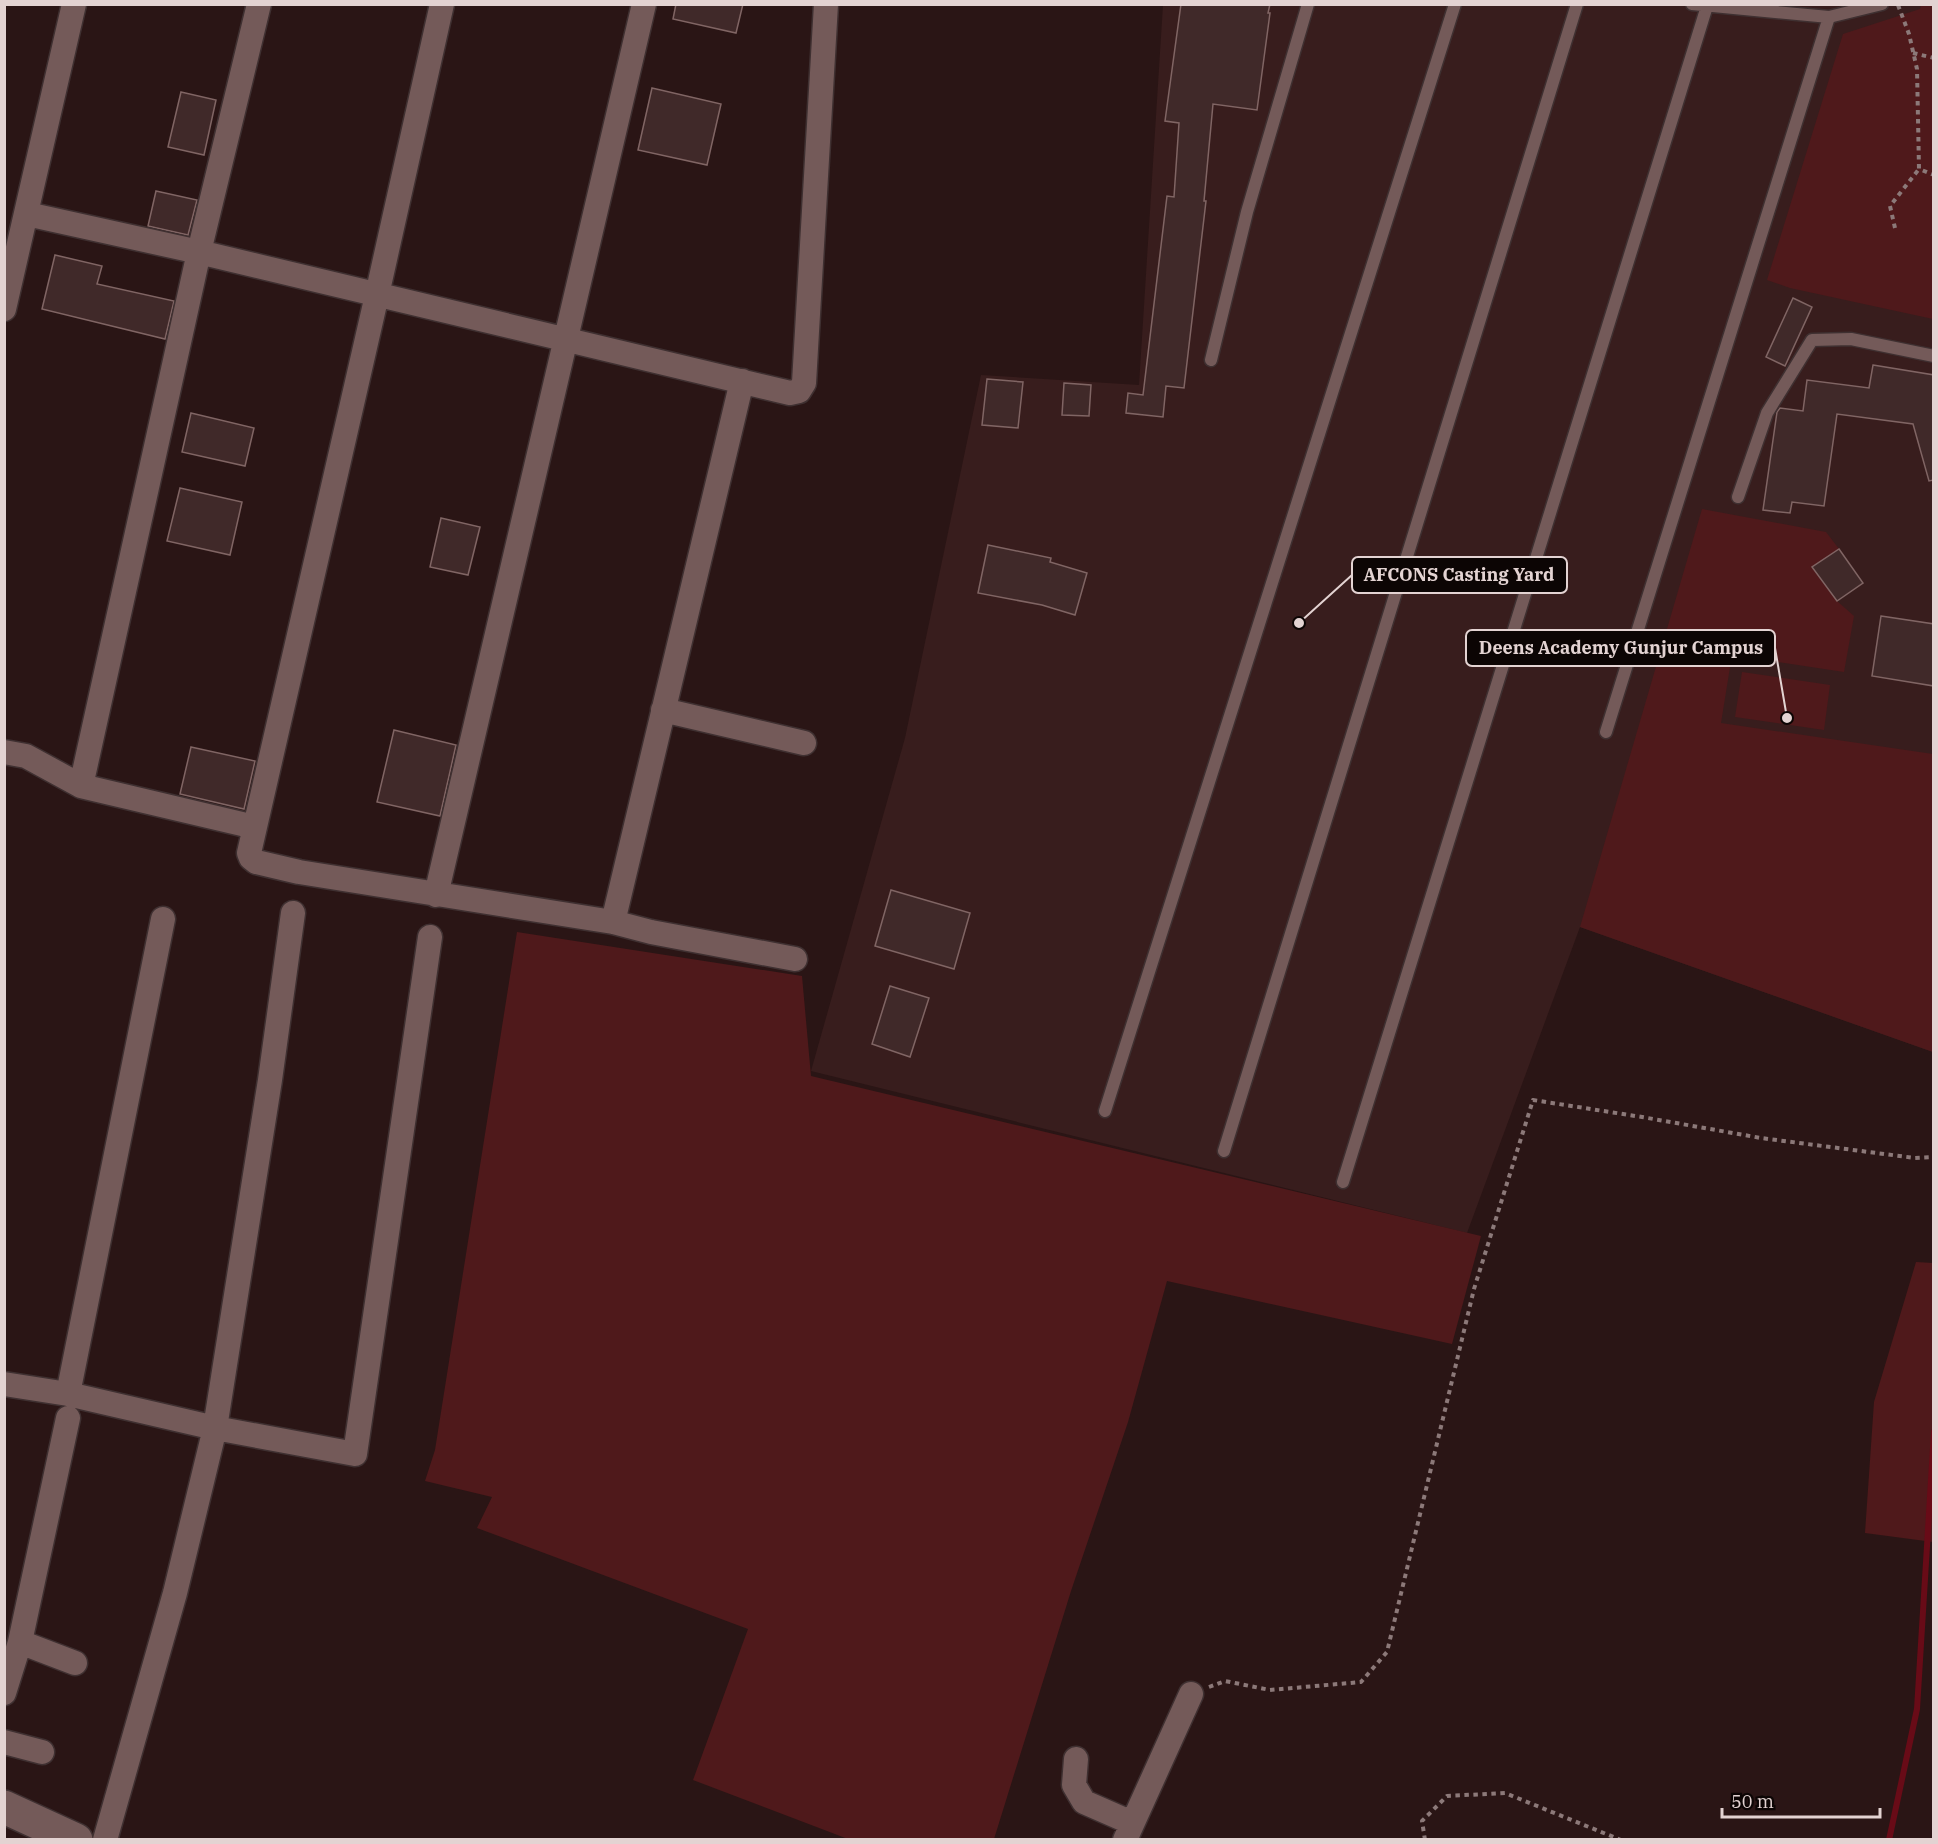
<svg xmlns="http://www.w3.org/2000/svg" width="1938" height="1844" font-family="'IBM Plex Serif',serif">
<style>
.built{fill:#381d1d}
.green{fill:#4f191b}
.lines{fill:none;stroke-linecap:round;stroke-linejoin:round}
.stream{stroke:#680b17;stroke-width:6}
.building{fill:#402929;stroke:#806564;stroke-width:1.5}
.lane-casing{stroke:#3f3031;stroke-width:15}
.street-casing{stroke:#3f3031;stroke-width:27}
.secondary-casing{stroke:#3f3031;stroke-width:36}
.path{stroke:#8c7979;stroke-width:4;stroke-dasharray:4.5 4.5;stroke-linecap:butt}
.lane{stroke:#745a59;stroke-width:12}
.street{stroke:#745a59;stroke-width:24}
.secondary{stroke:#745a59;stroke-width:33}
.leader{fill:none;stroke:#e3d3d2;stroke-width:2}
.callout-dot{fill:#e3d3d2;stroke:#0c0504;stroke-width:2}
.callout{fill:#0c0504;stroke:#e3d3d2;stroke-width:2}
.callout-label{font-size:18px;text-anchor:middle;font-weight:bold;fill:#e3d3d2}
</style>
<rect width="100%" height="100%" fill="#2a1515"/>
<path class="built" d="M1163,5H1933V1052L1580,927L1467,1233L811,1071L905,738L981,375L1139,385Z"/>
<path class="green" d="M1921,5H1934L1933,319L1790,288L1767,280L1843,34L1920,9Z
M1702,509L1826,532L1839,549L1813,567L1837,601L1854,616L1844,672L1732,655L1721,723L1933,754V1052L1580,927Z
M1742,672L1830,685L1824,730L1735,717Z
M517,932L802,976L811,1076L1481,1236L1452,1344L1167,1281L1128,1422L1071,1591L994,1839H848L693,1780L748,1629L477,1528L492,1497L425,1481L435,1450Z
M1916,1262L1933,1263V1542L1865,1533L1874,1402Z"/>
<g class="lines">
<path class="stream" d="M1889,1840L1917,1709L1934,1432"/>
</g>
<path class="building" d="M676,4H743L736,33L673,19Z
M1181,4H1270L1268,13H1270L1257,110L1213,104L1204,201H1206L1184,388L1166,386L1163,417L1126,413L1128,393L1143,395L1167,196L1174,197L1179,123L1165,121Z
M652,88L721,104L707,165L638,150Z
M181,92L216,100L204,155L168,147Z
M156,191L197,200L188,235L148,226Z
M55,255L102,266L97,284L174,301L165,339L42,309Z
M1793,298L1812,307L1785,366L1766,357Z
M1873,365L1934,375V480L1929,481L1913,424L1837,414L1824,506L1792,502L1790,513L1763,510L1777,412L1780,408L1803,411L1807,380L1869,388Z
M987,379L1023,382L1018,428L982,425Z
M1064,383L1091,385L1089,416L1062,415Z
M191,413L254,428L245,466L182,452Z
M180,488L242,502L230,555L167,541Z
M441,518L480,527L468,575L430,567Z
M988,545L1051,558L1050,562L1087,573L1075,615L1042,605L978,593Z
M1839,549L1863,583L1837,601L1812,567Z
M1881,616L1934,624V686L1872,676Z
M394,730L456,745L440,816L377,802Z
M191,747L255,761L244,809L180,794Z
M891,890L970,913L954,969L875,946Z
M890,986L929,998L910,1057L872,1044Z"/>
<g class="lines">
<defs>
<path id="lane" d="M1692,4L1829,17L1882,4
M1211,360L1247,212L1308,4
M1738,497L1767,413L1812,340L1851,339L1934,356
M1606,732L1829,17
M1105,1111L1455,4
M1224,1151L1577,4
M1343,1182L1707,6"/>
<path id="street" d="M442,4L377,295L249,853L251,858L256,862L299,872L613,922L651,932L795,959
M27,214L199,252L790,393L799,391L804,383L826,4
M4,309L74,4
M663,710L804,743
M4,752L26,756L81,786L255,827
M81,786L199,252L259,4
M436,895L644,4
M613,922L742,381
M4,1384L68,1394L215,1428L355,1454L430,937
M68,1394L163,919
M20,1642L75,1663
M4,1693L20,1642L68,1418
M4,1742L42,1752
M1076,1759L1074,1785L1084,1802L1132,1823
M105,1840L175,1593L215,1428L270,1080L293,913
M1125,1840L1191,1694"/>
<path id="secondary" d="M4,1807L76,1840"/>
</defs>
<use href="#lane" class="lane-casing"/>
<use href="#street" class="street-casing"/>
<use href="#secondary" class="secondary-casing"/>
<path class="path" d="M1898,5L1909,34L1917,69L1919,169L1934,175
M1913,53L1934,58
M1895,228L1890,206L1919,169
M1209,1687L1225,1681L1270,1690L1361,1682L1387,1652L1474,1289L1533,1100L1642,1117L1761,1138L1915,1158L1934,1157
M1425,1840L1422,1821L1447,1796L1505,1793L1621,1840"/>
<use href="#lane" class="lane"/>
<use href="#street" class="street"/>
<use href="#secondary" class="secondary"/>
</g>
<path class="leader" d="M1299 623L1352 575M1787 718L1775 648"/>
<g class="callout-dot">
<circle cx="1299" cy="623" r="6"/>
<circle cx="1787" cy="718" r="6"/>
</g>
<g class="callout">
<rect x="1352" y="557" width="215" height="36" rx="6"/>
<rect x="1466" y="630" width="309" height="36" rx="6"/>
</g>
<g class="callout-label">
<text x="1459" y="581">AFCONS Casting Yard</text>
<text x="1621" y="654">Deens Academy Gunjur Campus</text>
</g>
<rect width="1938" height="1844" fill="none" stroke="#e3d3d2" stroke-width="12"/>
<path d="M1722 1808v9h158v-9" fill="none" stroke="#e3d3d2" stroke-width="3"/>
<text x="1731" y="1808" font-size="18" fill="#e3d3d2" stroke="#0c0504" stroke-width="4.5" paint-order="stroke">50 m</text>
</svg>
